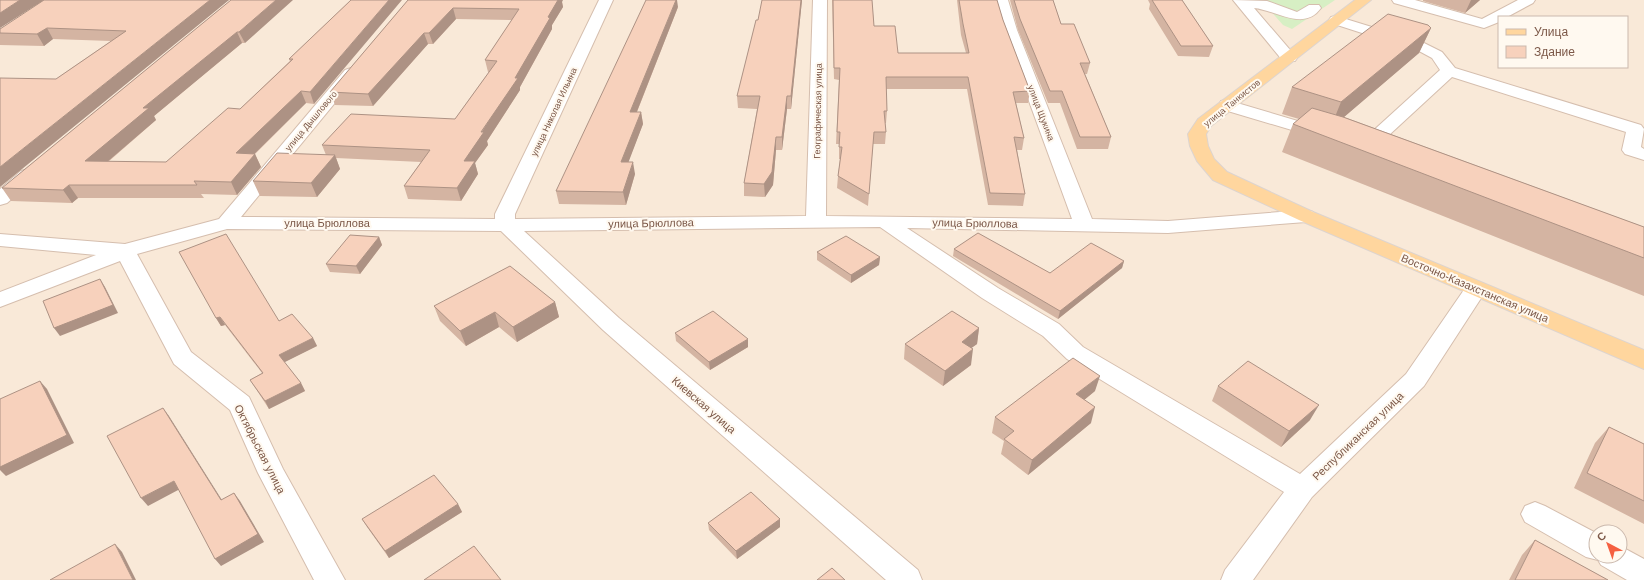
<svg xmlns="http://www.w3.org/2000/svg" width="1644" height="580" font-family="Arial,sans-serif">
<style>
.residential{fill:#f9e9d8;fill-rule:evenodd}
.green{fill:#d7efc4}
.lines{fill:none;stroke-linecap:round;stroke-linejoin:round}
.minor-casing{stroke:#d5beae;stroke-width:2}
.major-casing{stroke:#ddd4cf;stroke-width:2}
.minor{fill:#fff;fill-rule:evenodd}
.major{fill:#ffd69e;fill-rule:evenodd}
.wall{fill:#d4b4a2}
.shaded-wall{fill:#ad9284}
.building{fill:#f7d1bc;stroke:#ad9284}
.labels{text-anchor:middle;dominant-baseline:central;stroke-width:4;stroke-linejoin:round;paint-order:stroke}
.far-street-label{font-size:9px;fill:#7c5848;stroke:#fff9f0}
.street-label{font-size:11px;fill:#7c5848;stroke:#fff9f0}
</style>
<rect width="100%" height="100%" fill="#fef5e8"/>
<path class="residential" d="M0,0H1644V580H0ZM1499,17H1627V67H1499ZM1596,532H1620V556H1596Z"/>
<path class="green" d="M1261,0H1335L1292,29L1283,25Z"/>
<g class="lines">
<defs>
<path id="minor" d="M599,0H613L515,214V219L806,216L813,0H827L826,216L1072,219L1003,30L994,0H1008L1017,30L1092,219L1168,221L1306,210L1313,212L1316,216L1313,220L1306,222L1168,233L907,228L998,288L1059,324L1083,347L1300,474L1406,374L1468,284L1476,282L1484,284L1487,289L1424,386L1312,497L1253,580H1221L1225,570L1284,492L1067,359L1043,336L982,298L880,227L524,231L619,318L918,570L922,580H886L603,330L501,231L227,229L137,254L191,352L249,397L283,469L345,580H314L258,473L230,410L174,364L120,261L0,307V292L96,255L0,246V234L125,244L219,219L345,70L351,68L357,70L359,73L357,76L241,217L495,219V214Z
M1233,0L1267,1L1297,12L1309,5H1319L1321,8C1304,32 1276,10 1254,8L1297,58L1295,61H1283Z
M1392,0H1415L1482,19L1518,0H1535L1533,3L1507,17H1499V22L1484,28L1394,3Z
M1336,16L1401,36L1404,39L1401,42L1396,44L1331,23L1329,20L1331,17Z
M1424,43L1442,52L1455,68L1641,125L1644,129L1641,147L1644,149V160L1625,154L1622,150L1626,132L1452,77L1375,148L1369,149L1363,148L1360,144L1363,140L1440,70L1432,58L1419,51L1416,48L1419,45Z
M1227,100L1328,130L1331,134L1328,138L1322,139L1221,109L1219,105L1221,101Z
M28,169L35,171L37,175L35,179L7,203L0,205V189L21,171Z
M1535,502L1545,506L1596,533V556H1620V546L1644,559V580H1627L1601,565L1598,560L1586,557L1525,522L1521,514L1525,506Z"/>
<path id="major" d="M1355,0H1371L1211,126L1206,134L1208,146L1214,159L1227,172L1313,212L1644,350V369L1299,220L1213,180L1197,161L1190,146L1188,134L1198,119Z"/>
</defs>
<use href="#minor" class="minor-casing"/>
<use href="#major" class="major-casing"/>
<use href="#minor" class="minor"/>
<use href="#major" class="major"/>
</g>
<path class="wall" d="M0,0H229L56,79L111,41L53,39L44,46L0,45V29L37,5Z
M231,0L245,43H242L154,116L156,120L108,162H166L240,109L290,61L289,59L351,0L314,104L306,103L255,154L261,167L237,195L201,194L204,198H78L72,203L11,201L2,188Z
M408,0L562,2L563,7L552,25V29L520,87V90L487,141L488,145L475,163L478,174L461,201L408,199L404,186L421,162L336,158L340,169L317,197L260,196L253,181L326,155L322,145L455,119L489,72H488L485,60L512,20L456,19L433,44H428L373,106L335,105L330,92Z
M802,0L791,109H787L782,150H776L773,185L765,197L744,196V183L757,109L738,108L737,96Z
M832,0H872L874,26L898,53H966L961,35L957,0H997L1003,20L1030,91L1028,103H1016L1024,138L1022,150H1017L1025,194L1023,206L988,205L967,89H886L887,111L886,123H885L886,132L885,144H873L868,206L837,188L838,176L840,159H839V144H836L839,80L834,79Z
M1010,0H1053L1061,24L1090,63L1087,74H1085L1111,137L1108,149H1077L1060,103H1048L1018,30Z
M1148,0H1182L1213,46L1209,57L1178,56L1149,9L1150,4Z
M1423,0H1480L1465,13L1423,1Z
M678,7L637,112H641L643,124L628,162L635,174L626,205L559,204L556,191Z
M1431,28L1419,53L1344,117L1644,227V296L1282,152L1293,124L1299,119L1282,114L1292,87Z
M379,237L382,245L360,274L330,272L326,264Z
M954,249L1050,273L1124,261L1122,268L1058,319L953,256Z
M817,252L880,257L879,265L851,283L817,260Z
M555,302L559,317L517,342L499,327L466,346L440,321L434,306Z
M216,318L279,321L313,338L317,346L284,362L301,383L305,391L269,409L250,380L262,373L225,325L221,326Z
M979,328L977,344L971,348V365L943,386L904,359L905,344Z
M675,333L748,347L710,370L676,341Z
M1218,386L1310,420L1281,447L1212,401Z
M1095,391L1084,400L1091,423L1028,475L1001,454L1004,441L992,433L995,417Z
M1609,427L1644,444V524L1574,488L1595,443Z
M458,504L462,512L389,558L367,527L362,519Z
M780,519V527L737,559L709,530L708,523Z
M1535,540L1608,580H1509L1522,555Z"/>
<path class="shaded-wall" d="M20,0H44L0,28V13Z
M210,0H229L0,187V167Z
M276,0H293L245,43L239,32Z
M389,0H402L314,104L310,92Z
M557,0H563L562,2L563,7L552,25V29L520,87V90L487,141L488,145L475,163L478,174L461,201L457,188L464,161L515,78Z
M676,0H677L678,7L632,124L630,112Z
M801,0H802L791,109V96Z
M1471,0H1480L1465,13Z
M453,8L456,19L433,44L429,33Z
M47,28L53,39L44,46L37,34Z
M1431,28L1419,53L1330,129L1341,102Z
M237,32L242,43L154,116L156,120L93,174L85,161L143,108Z
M424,33L428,44L373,106L368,94Z
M301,91L306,103L242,166L236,153Z
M787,96V109L782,150V137Z
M641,112L643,124L624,174L621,162Z
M776,137V150L773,185L765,197L764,184Z
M255,154L261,167L237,195L231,182Z
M335,155L340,169L317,197L311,183Z
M633,162L635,174L626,205L623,192Z
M69,185L78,198L72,203L63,190Z
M379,237L382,245L360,274L356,266Z
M880,257L879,265L851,283V275Z
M1124,261L1122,268L1058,319L1060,311Z
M100,279L105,287L118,313L60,336L54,328Z
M555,302L559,317L517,342L513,327Z
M495,312L499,327L466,346L460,331Z
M220,317L225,325L221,326L216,318Z
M979,328L977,344L959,357L962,342Z
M313,338L317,346L283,363L279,355Z
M748,339V347L710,370L709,362Z
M973,349L971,365L943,386L945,371Z
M1100,376L1095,391L1072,410L1076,394Z
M40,381L47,389L74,443L6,476L0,470V467Z
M301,383L305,391L269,409L265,401Z
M1319,405L1310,420L1281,447L1289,431Z
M1095,407L1091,423L1028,475L1032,460Z
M163,408L169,416L227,508L221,500Z
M174,481L180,489L148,506L141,498Z
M234,493L240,501L264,542L221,566L215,559Z
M458,504L462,512L389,558L385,551Z
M780,519V527L737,559L736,551Z
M115,544L122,552L136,580H133Z"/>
<path class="building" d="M0,0H20L0,13Z
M44,0H210L0,167V78L56,79L126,31L47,28L37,34L0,33V29Z
M231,0H276L239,32H237L143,108H149L85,161L166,162L228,108L240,109L293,59H289L351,0H389L310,92L301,91L236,153L255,154L231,182L194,181L197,185H69L63,190L2,188Z
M408,0H558L548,17L550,18L515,78H518L481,132H484L464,161H475L457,188L404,186L430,150L322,145L351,114L455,119L497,61L485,60L519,9L453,8L429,33H424L368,94L330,92Z
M646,0H676L630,112H641L621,162H633L623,192L556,191Z
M762,0H801L791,96H787L782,137H776L772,172L764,184L744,183L760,96H737L756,20H758Z
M833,0H872L874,26H895L898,53H969L963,24L959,0H997L1003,20L1030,91L1013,92L1024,138L1014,137L1025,194L990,193L968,77H886L887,111H884L886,132H874L869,194L838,176L842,147H839L840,132H837L840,68H834Z
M1014,0H1053L1061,24H1074L1090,63H1080L1111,137H1080L1062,91H1050L1020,19Z
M1152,0H1182L1213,46H1181Z
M1388,14L1428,25L1431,28L1341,102L1292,87Z
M1312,108L1343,117L1644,227V258L1293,124Z
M277,153L335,155L311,183L253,181Z
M978,233L1050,273L1091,243L1124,261L1060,311L954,249Z
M226,234L279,321L292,314L313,338L279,355L301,383L265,401L250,380L263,373L220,317L216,318L179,252Z
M350,235L379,237L356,266L326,264Z
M846,236L880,257L851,275L817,252Z
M510,266L555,302L513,327L495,312L460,331L434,306Z
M100,279L113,305L54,328L43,301Z
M713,311L748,339L709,362L675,333Z
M952,311L979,328L962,342L973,349L945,371L905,344Z
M1073,358L1100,376L1076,394L1095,407L1032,460L1004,439L1014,431L995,417Z
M1248,361L1319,405L1289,431L1218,386Z
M40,381L67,435L0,467V399Z
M163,408L221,500L234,493L258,534L215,559L174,481L141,498L107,436Z
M1609,427L1644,444V501L1587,473Z
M434,475L458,504L385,551L362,519Z
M751,492L780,519L736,551L708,523Z
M1535,540L1608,580H1515Z
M115,544L133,580H50Z
M474,546L501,580H424Z
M832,568L845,580H817Z"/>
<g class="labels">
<g class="far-street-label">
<text transform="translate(1232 103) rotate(-39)">улица Танкистов</text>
<text transform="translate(818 111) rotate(-89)">Географическая улица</text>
<text transform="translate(554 112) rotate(-65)">улица Николая Ильина</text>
<text transform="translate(1041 113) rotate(69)">улица Щукина</text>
<text transform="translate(311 121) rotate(-50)">улица Дышлового</text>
</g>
<g class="street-label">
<text x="327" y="223">улица Брюллова</text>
<text transform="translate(651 223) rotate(-1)">улица Брюллова</text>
<text transform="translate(975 223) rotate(1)">улица Брюллова</text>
<text transform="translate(1475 288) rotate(23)">Восточно-Казахстанская улица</text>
<text transform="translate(704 405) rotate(41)">Киевская улица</text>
<text transform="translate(1358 436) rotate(-44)">Республиканская улица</text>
<text transform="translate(260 449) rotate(63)">Октябрьская улица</text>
</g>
</g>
<rect x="1498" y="16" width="130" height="52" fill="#fff9f0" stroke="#cbb9ad"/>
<rect x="1506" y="29" width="20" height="6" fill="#ffd69e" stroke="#cbb9ad"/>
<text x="1534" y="36" font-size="12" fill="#7c5848">Улица</text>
<rect x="1506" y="46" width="20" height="12" fill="#f7d1bc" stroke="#cbb9ad"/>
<text x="1534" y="56" font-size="12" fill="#7c5848">Здание</text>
<g transform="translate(1608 544) rotate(319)"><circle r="19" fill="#fff9f0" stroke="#cbb9ad"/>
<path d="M0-3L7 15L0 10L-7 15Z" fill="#f56041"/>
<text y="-6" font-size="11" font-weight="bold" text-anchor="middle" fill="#7c5848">С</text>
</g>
</svg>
